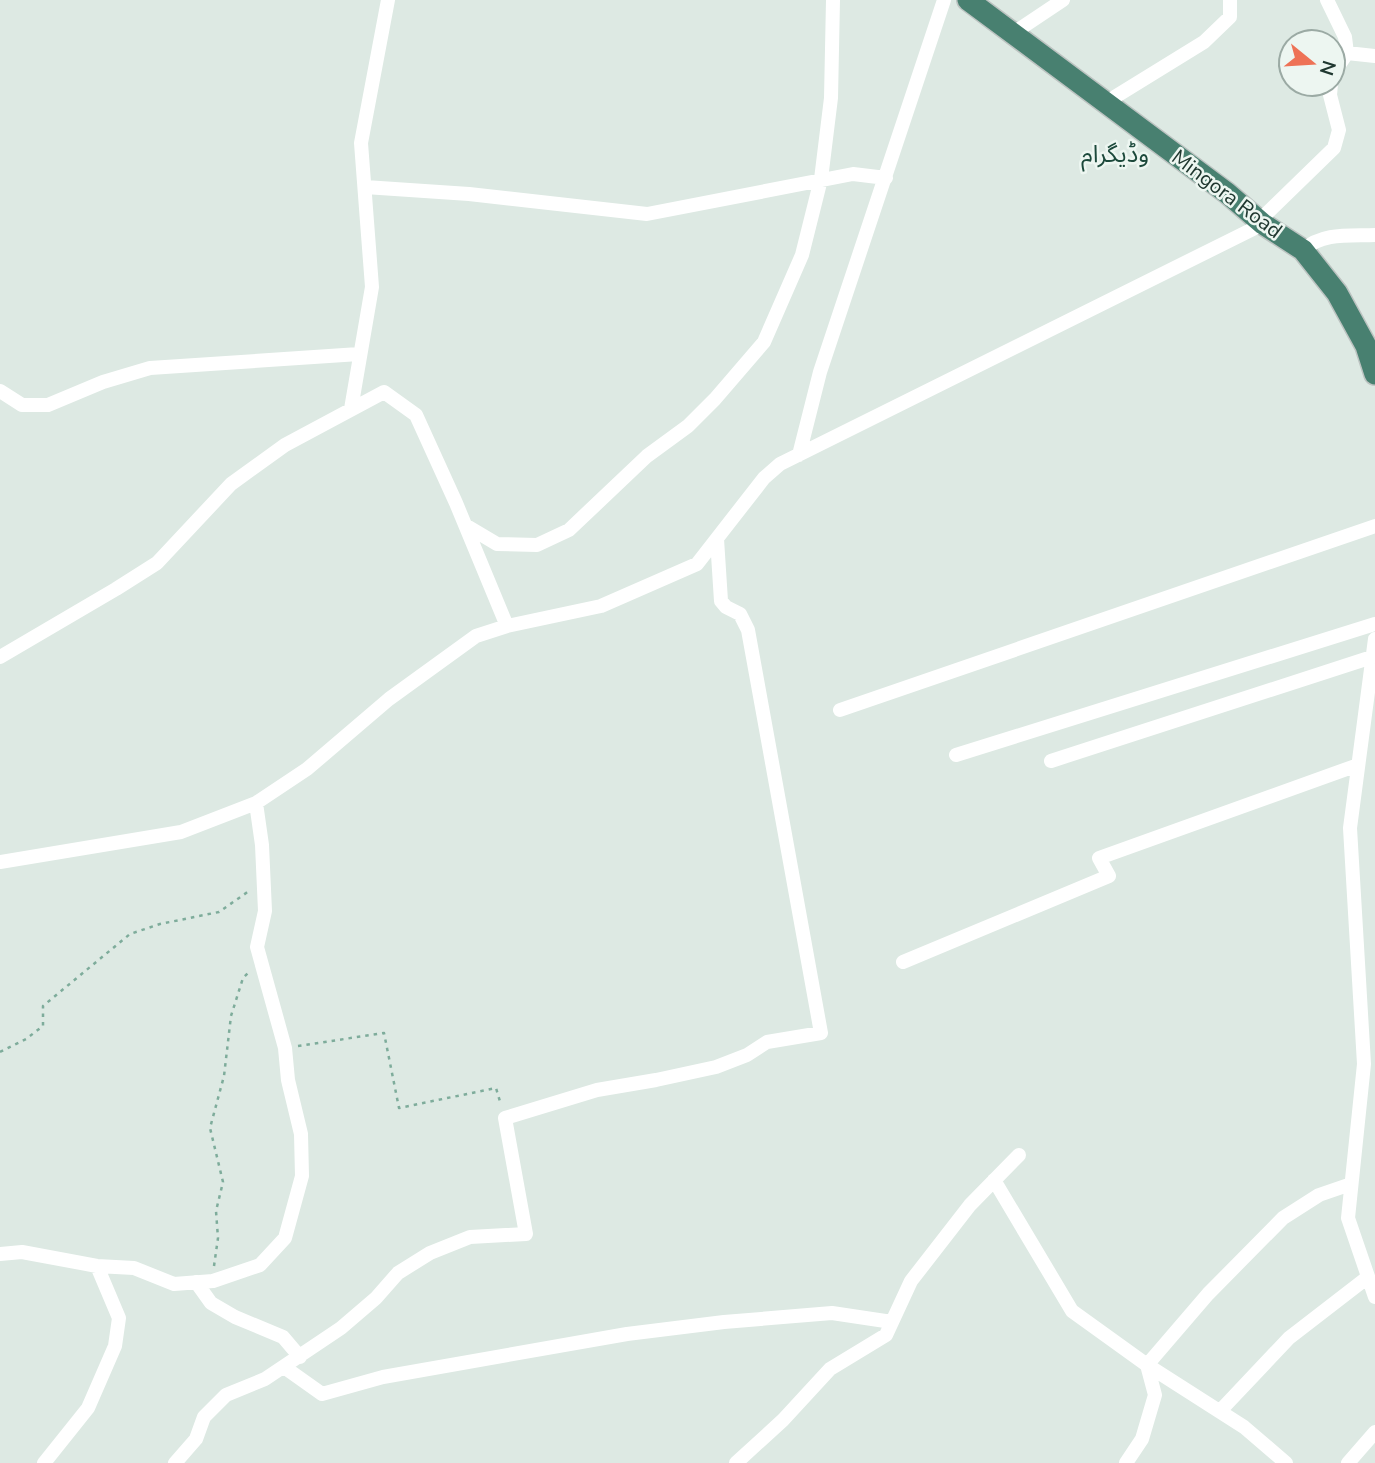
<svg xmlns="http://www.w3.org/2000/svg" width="1375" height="1463" font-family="'Nunito Sans','Noto Sans Arabic',sans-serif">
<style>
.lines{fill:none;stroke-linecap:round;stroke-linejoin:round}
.trunk-casing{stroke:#bcc3c1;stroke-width:24}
.path{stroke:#7eac9b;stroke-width:2.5;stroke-dasharray:3.5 5;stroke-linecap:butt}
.minor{stroke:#fff;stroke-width:14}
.trunk{stroke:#488070;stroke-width:21}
.labels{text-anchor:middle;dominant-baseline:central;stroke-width:5;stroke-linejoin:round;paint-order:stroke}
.street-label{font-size:21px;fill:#203830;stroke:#edf6f1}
.quarter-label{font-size:24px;fill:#1c493b;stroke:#edf6f1}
</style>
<rect width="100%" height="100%" fill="#dde9e3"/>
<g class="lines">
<defs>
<path id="trunk" d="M968,0L1227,193L1263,224L1303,250L1337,293L1366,346L1375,374"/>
</defs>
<use href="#trunk" class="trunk-casing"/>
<path class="path" d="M298,1046L384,1033L399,1108L496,1088L501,1105
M0,1052L26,1039L43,1026V1006L130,934L160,924L219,912L249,891
M214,1266L218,1238L216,1211L223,1182L210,1128L224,1076L231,1016L243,978L250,971"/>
<path class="minor" d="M1327,0L1345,37L1347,53L1333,74
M1012,34L1063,0
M1347,53L1375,56
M1105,103L1204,42L1230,17V0
M365,187L469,194L647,214L853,174L886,178
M1259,221L1334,148L1339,130L1330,95L1331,84
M1303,250C1323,232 1350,236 1375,235
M0,391L22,405H48L103,382L150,368L359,354
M351,409L372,287L361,143L388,0
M799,455L820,372L944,0
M465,525L497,544L537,545L569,530L647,456L688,426L715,399L764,342L802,255L821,179L831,98L833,0
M1375,639L1350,828L1364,1064L1348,1218L1375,1297
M0,657L116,589L157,563L231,484L285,445L384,392L416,415L456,503L507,626
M840,710L1375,526
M956,755L1375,624
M1051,761L1372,657
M0,862L181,832L256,803L307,769L389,699L476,636L507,626L601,606L697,564L764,478L780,464L1263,224
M903,962L1109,876L1099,858L1358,765
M994,1180L1072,1311L1147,1365L1244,1427L1286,1463
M0,1254L22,1252L97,1266L134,1268L174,1284L213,1281L260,1265L285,1238L302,1176L301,1134L288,1080L285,1048L257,947L265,911L262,845L256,803
M196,1282L211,1303L235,1317L283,1337L300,1357
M284,1367L322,1394L383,1377L627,1334L724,1322L832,1313L892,1322
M1220,1411L1289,1338L1368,1277
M44,1463L88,1408L115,1346L119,1318L97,1266
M175,1463L196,1439L204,1417L226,1395L265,1379L341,1328L376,1298L398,1273L430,1253L470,1237L526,1234L505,1118L597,1090L656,1080L716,1067L747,1055L767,1042L821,1033L748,630L740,614L726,607L721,601L717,539
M736,1463L783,1420L830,1369L886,1335L911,1281L970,1205L1019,1155
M1126,1463L1142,1439L1155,1395L1147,1365L1208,1294L1283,1218L1319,1195L1351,1184
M1348,1463L1375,1432"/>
<use href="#trunk" class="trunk"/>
</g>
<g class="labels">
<g class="street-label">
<text transform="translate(1227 194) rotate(37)">Mingora Road</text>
</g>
<g class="quarter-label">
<text x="1115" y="154">وڈیگرام</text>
</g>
</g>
<g transform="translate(1312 63) rotate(108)"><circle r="33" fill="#edf6f1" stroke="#9baaa4" stroke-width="2"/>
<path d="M0-5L12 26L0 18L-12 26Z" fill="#ee7256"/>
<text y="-10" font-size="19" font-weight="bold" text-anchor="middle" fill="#203830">N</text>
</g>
</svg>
